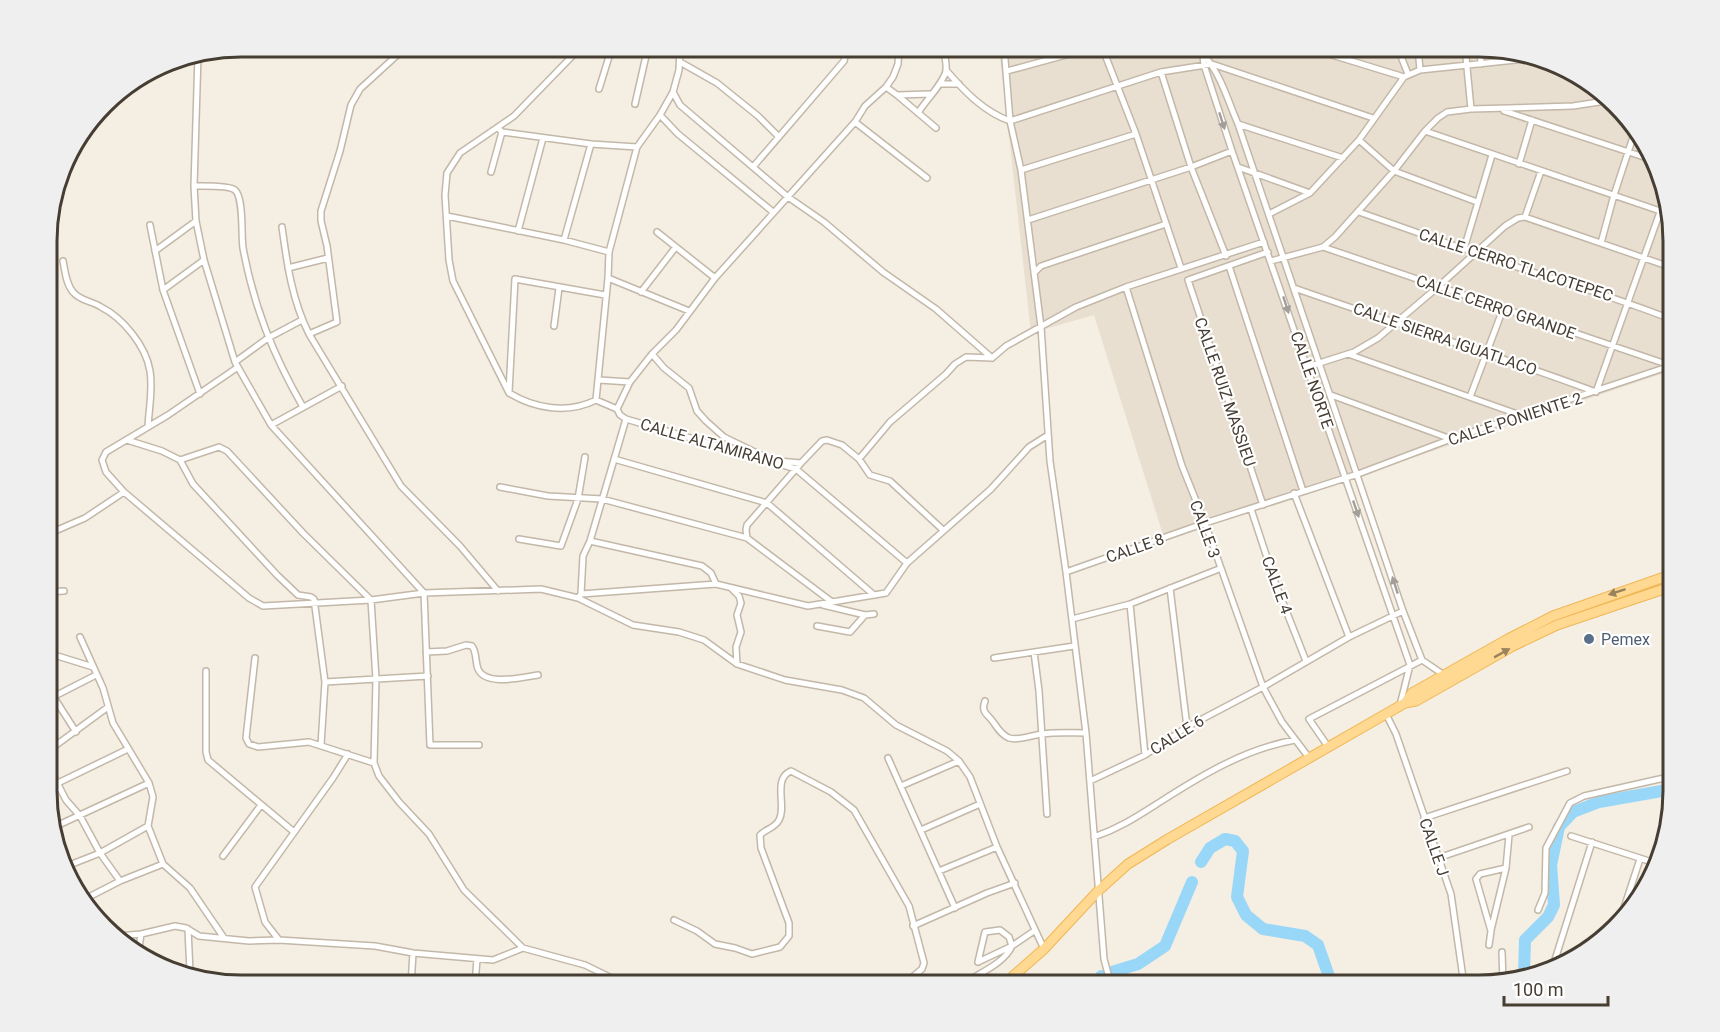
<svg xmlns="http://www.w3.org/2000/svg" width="1720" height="1032" font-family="Roboto,sans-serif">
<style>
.residential{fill:#e8dfd1}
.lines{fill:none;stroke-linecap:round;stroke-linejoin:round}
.river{stroke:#98d7f8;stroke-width:12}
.street-casing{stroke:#c3b8a8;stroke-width:8}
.primary-casing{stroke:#f0b754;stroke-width:11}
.street{stroke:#fff;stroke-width:5}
.primary{stroke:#ffd891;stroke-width:9}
.oneway{fill:#a29e99}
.oneway2{fill:#99835d}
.service-dot{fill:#5c6f8a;stroke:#fff;stroke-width:2}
.labels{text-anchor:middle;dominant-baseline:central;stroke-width:4.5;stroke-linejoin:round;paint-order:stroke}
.street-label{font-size:16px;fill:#463d33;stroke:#fff}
.service-label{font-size:16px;fill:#4e5e75;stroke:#fff;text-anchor:start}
.rim{fill:none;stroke:#463d33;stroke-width:3}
</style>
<rect width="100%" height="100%" fill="#f4eee3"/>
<path class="residential" d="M999,47H1480L1577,73L1641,133L1673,228V370L1165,541L1094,315L1031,333Z"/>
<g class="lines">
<path class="river" d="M1201,862L1210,848L1225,839L1235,841L1243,851L1237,897L1246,915L1263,929L1305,936L1318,945L1332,985
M1112,972L1138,964L1165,946L1192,882
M1524,975L1525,940L1548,917L1554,905L1551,865L1559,827L1573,812L1599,802L1673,789
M1098,985L1101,976"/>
<defs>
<path id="street" d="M581,47L514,116L460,153L447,173L445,195L449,260L453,281L509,393C535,409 568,414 596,400
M899,47L898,64L893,77L886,87L865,106L855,122L715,278L676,330L652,354L630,382L617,409L620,415L626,419L796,469L907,563
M1004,47L1010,121L1021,170L1041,327L1050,461L1066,572L1086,733L1104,959L1111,985
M1102,47L1136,134L1181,268
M1202,47L1204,65L1232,151L1410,665L1400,705
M1401,47L1402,59L1408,74
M1418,47L1420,70
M1465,47L1471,109
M1480,47L1481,64
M198,55L194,186L196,221L204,260L235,362L271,425L424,593L430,745H479
M1204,55C1221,75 1228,101 1238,124L1403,611L1422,660L1444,675
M1332,55L1404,77
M680,62L717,83L758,116L779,137
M946,70C964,91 984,112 1010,121L1161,72L1212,64L1373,118
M1007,71L1095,47
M1161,72L1191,167L1226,256
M940,84H959
M886,87L897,95L930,94
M599,89L612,47
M673,92L680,105L788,197L824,222L883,272L936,309L992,358
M897,95L936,128
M635,104L648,47
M1504,111L1650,159
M918,113C925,101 943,84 946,71C947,64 944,54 944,47
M660,115L678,134L773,212
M855,122L927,178
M1238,124L1343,158
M498,128L502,132L591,144L637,147
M1425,131L1669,214
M1359,140L1394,171L1477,202
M1519,164L1532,120
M753,167L844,61L847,47
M1238,167L1310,193
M1021,170L1136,134
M491,172L502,132
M194,186C203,186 229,185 235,190C244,198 241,236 243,248C254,307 273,355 303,407
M1359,212L1464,249C1484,251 1501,261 1520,268C1571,284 1623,300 1673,320
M1269,214L1310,193L1359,140L1404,77L1420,70L1525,59
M447,216L564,240L609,252
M1525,217L1673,268
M1525,217L1541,171
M1028,220L1191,167L1232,151
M150,225L163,290L200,394
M282,227C287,264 292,300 309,334L401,486L460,546L498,591
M518,231L543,138
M657,232L715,278
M564,240L591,144
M1601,243L1614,195L1636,128
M1323,247L1669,365
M1464,249L1492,155
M155,251L196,221
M63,261C65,271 66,284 73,292C80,301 92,301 101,307C123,318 146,346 150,371C153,389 149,409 148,426
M1271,261L1323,247L1335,237L1394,171L1425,131L1438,118L1447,112L1471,109L1573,106L1599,102L1604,99
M1229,266L1303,491
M288,268L328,258
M1034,273L1041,266L1166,224
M608,278L689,311
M1126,287L1182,466L1205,523L1263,687L1282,722L1310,759
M1294,288C1394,323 1496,355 1596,392L1660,212
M163,290L204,260
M641,292L675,248
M554,326L559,288
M309,334L337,322L327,246L321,221V211L340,151L351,105L360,89L406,47
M652,354L664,368L689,388L697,411L706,421L724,437L761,455
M1348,354L1523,416
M235,362L268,338L302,320
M238,367L168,415L106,452L102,460L106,472L124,492L249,598L263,606L371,600L424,593L541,589L578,598L633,625L679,632L704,640L737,664L785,680L842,690L864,698L896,725L947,751L959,761L970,777L997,847L1044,949
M1307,367L1354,352L1378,338L1439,286L1505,226L1518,218L1525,217
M599,380L630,382
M509,392L515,279L605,295
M1331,395L1451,439
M1470,397L1503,309
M596,400L608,278L609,252L637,147L660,115L673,92L679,70L680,47
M596,400L617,409
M271,425L342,386
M127,440L162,451L180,460L193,484L277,575L298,595L311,597L314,599L325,682L321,745
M614,459L767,503L874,595
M859,459L890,422L946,374L955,364L966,357L992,358L1006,346L1076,307L1126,287L1264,242
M180,460L219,447L227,451L303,533L371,600L376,679L374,763L379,776L399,802L429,834L464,890L523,948
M778,461L801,463
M500,487L548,496L602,499L747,538L832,602
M1294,493L1349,637
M1263,505L1188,280L1268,252
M1251,509L1276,585L1306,661
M48,534L85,518L124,492
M747,538L746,530L747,525L801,463L822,441L827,440L842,445L859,459L870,475L890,481L943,530
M519,539L561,546L578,499L585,457
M590,541L702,566L711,573L716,584
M1066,572L1205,523L1358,474L1451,439L1673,365
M1670,575L1673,628
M731,588L739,596L741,603L737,615L741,632L736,647L737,664
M1170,588L1187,727
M48,592L64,591
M581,594L583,556L590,541L626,419
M578,598L581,594L716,584L808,606L886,593L907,563L991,489L1029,447L1048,435
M1130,604L1145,755
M823,605L865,615L874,614
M1072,619L1130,604L1219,569
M817,626L850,632L865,615
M80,637L103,688L113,723L149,783L153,797L148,826L163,864L190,888L224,938
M426,652L447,651L466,645L472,646C477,653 475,661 478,669C486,687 523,677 538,675
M1034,652L1039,691L1047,814
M48,653L93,667
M255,658L246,738L249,744L258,747L309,742L374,763
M994,658L1074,646
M206,671V752L208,760L294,832
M325,682L428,676
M48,688L76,732
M53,697L96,675
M985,701C982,709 984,712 989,717C996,724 999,734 1009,738C1020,741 1032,735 1042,734C1056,732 1071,733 1086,733
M1386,714L1396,734L1451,894L1464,985
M1329,748L1309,719L1422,660
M48,751L108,707
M888,758L955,908
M48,765L66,800L80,816L100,853L120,881
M1090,781L1145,755L1187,727L1263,687L1349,637L1403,611
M58,783L128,749
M901,786L959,761
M1424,818L1567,771
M52,828L149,783
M921,830L980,804
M1571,836L1655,863
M1094,837C1120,828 1138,816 1160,802C1202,775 1245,749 1295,740
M223,856L261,805
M1438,858L1529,827
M67,866L100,853L148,826
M939,871L997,847
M81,901L120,881L163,864
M1538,910L1545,893L1546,848L1570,803L1584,796L1673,776
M1622,914L1640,859
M674,920L697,931L715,944L735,948L752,954L780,947L789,936V923L761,848L760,835C766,829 775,828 779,820C787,806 772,779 791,771L831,792L854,810L909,906L924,963L922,969L903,985
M913,926L987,893L1015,883
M188,929L190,972
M1491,930L1506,868L1509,835
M118,936L141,934L175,926L186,928L199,936L249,941L279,940L375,946L413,953L493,960L523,948L585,965L626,985
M279,940L265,922L255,887L333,778L348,754
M1489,945L1491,931L1476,879L1480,874L1506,868
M1502,952L1503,982
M138,955L141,934
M978,962L1012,946L1034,931
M1553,966L1592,842
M411,985L413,953
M475,985L477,959
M962,985C978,973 1003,965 1012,946L1009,937L1000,930L985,932L978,962"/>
<path id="primary" d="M1405,703L1416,701L1513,646L1557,625L1673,586
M1003,985L1044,949L1098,891L1128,864L1168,839L1405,703L1412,693L1508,639L1553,616L1673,574"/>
</defs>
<use href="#street" class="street-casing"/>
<use href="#primary" class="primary-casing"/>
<use href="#street" class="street"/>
<use href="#primary" class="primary"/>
</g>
<defs><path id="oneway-solid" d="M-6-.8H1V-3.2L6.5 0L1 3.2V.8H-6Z" transform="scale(1.5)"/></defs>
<g class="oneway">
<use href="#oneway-solid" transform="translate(1222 121) rotate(72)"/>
<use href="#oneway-solid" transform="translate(1286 305) rotate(72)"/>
<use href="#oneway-solid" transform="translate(1356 509) rotate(71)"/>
<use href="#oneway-solid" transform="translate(1395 585) rotate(-108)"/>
</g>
<g class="oneway2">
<use href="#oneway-solid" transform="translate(1617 592) rotate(162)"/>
<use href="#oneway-solid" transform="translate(1502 653) rotate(-29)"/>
</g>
<circle class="service-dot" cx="1589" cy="639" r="6"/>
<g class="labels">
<g class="street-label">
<text transform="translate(1516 265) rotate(18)">CALLE CERRO TLACOTEPEC</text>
<text transform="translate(1496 307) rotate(19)">CALLE CERRO GRANDE</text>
<text transform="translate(1445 339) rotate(19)">CALLE SIERRA IGUATLACO</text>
<text transform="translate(1312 380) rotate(71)">CALLE NORTE</text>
<text transform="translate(1225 392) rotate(71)">CALLE RUIZ MASSIEU</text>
<text transform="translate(1515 419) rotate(-18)">CALLE PONIENTE 2</text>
<text transform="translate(712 444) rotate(16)">CALLE ALTAMIRANO</text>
<text transform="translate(1205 529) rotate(70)">CALLE 3</text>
<text transform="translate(1135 548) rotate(-19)">CALLE 8</text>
<text transform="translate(1277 585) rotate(70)">CALLE 4</text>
<text transform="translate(1177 735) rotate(-32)">CALLE 6</text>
<text transform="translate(1434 847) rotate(71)">CALLE J</text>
</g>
<g class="service-label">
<text x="1601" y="639">Pemex</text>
</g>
</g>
<path d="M0 0H1720V1032H0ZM241 57H1479A184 184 0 0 1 1663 241V791A184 184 0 0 1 1479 975H241A184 184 0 0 1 57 791V241A184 184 0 0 1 241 57Z" fill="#f0efef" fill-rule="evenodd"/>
<path class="rim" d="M241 57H1479A184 184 0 0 1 1663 241V791A184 184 0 0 1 1479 975H241A184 184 0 0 1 57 791V241A184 184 0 0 1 241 57Z"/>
<path d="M1504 996v9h104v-9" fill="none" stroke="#463d33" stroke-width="3"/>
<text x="1513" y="996" font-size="18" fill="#463d33" stroke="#ffffff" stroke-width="4.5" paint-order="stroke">100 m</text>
</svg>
